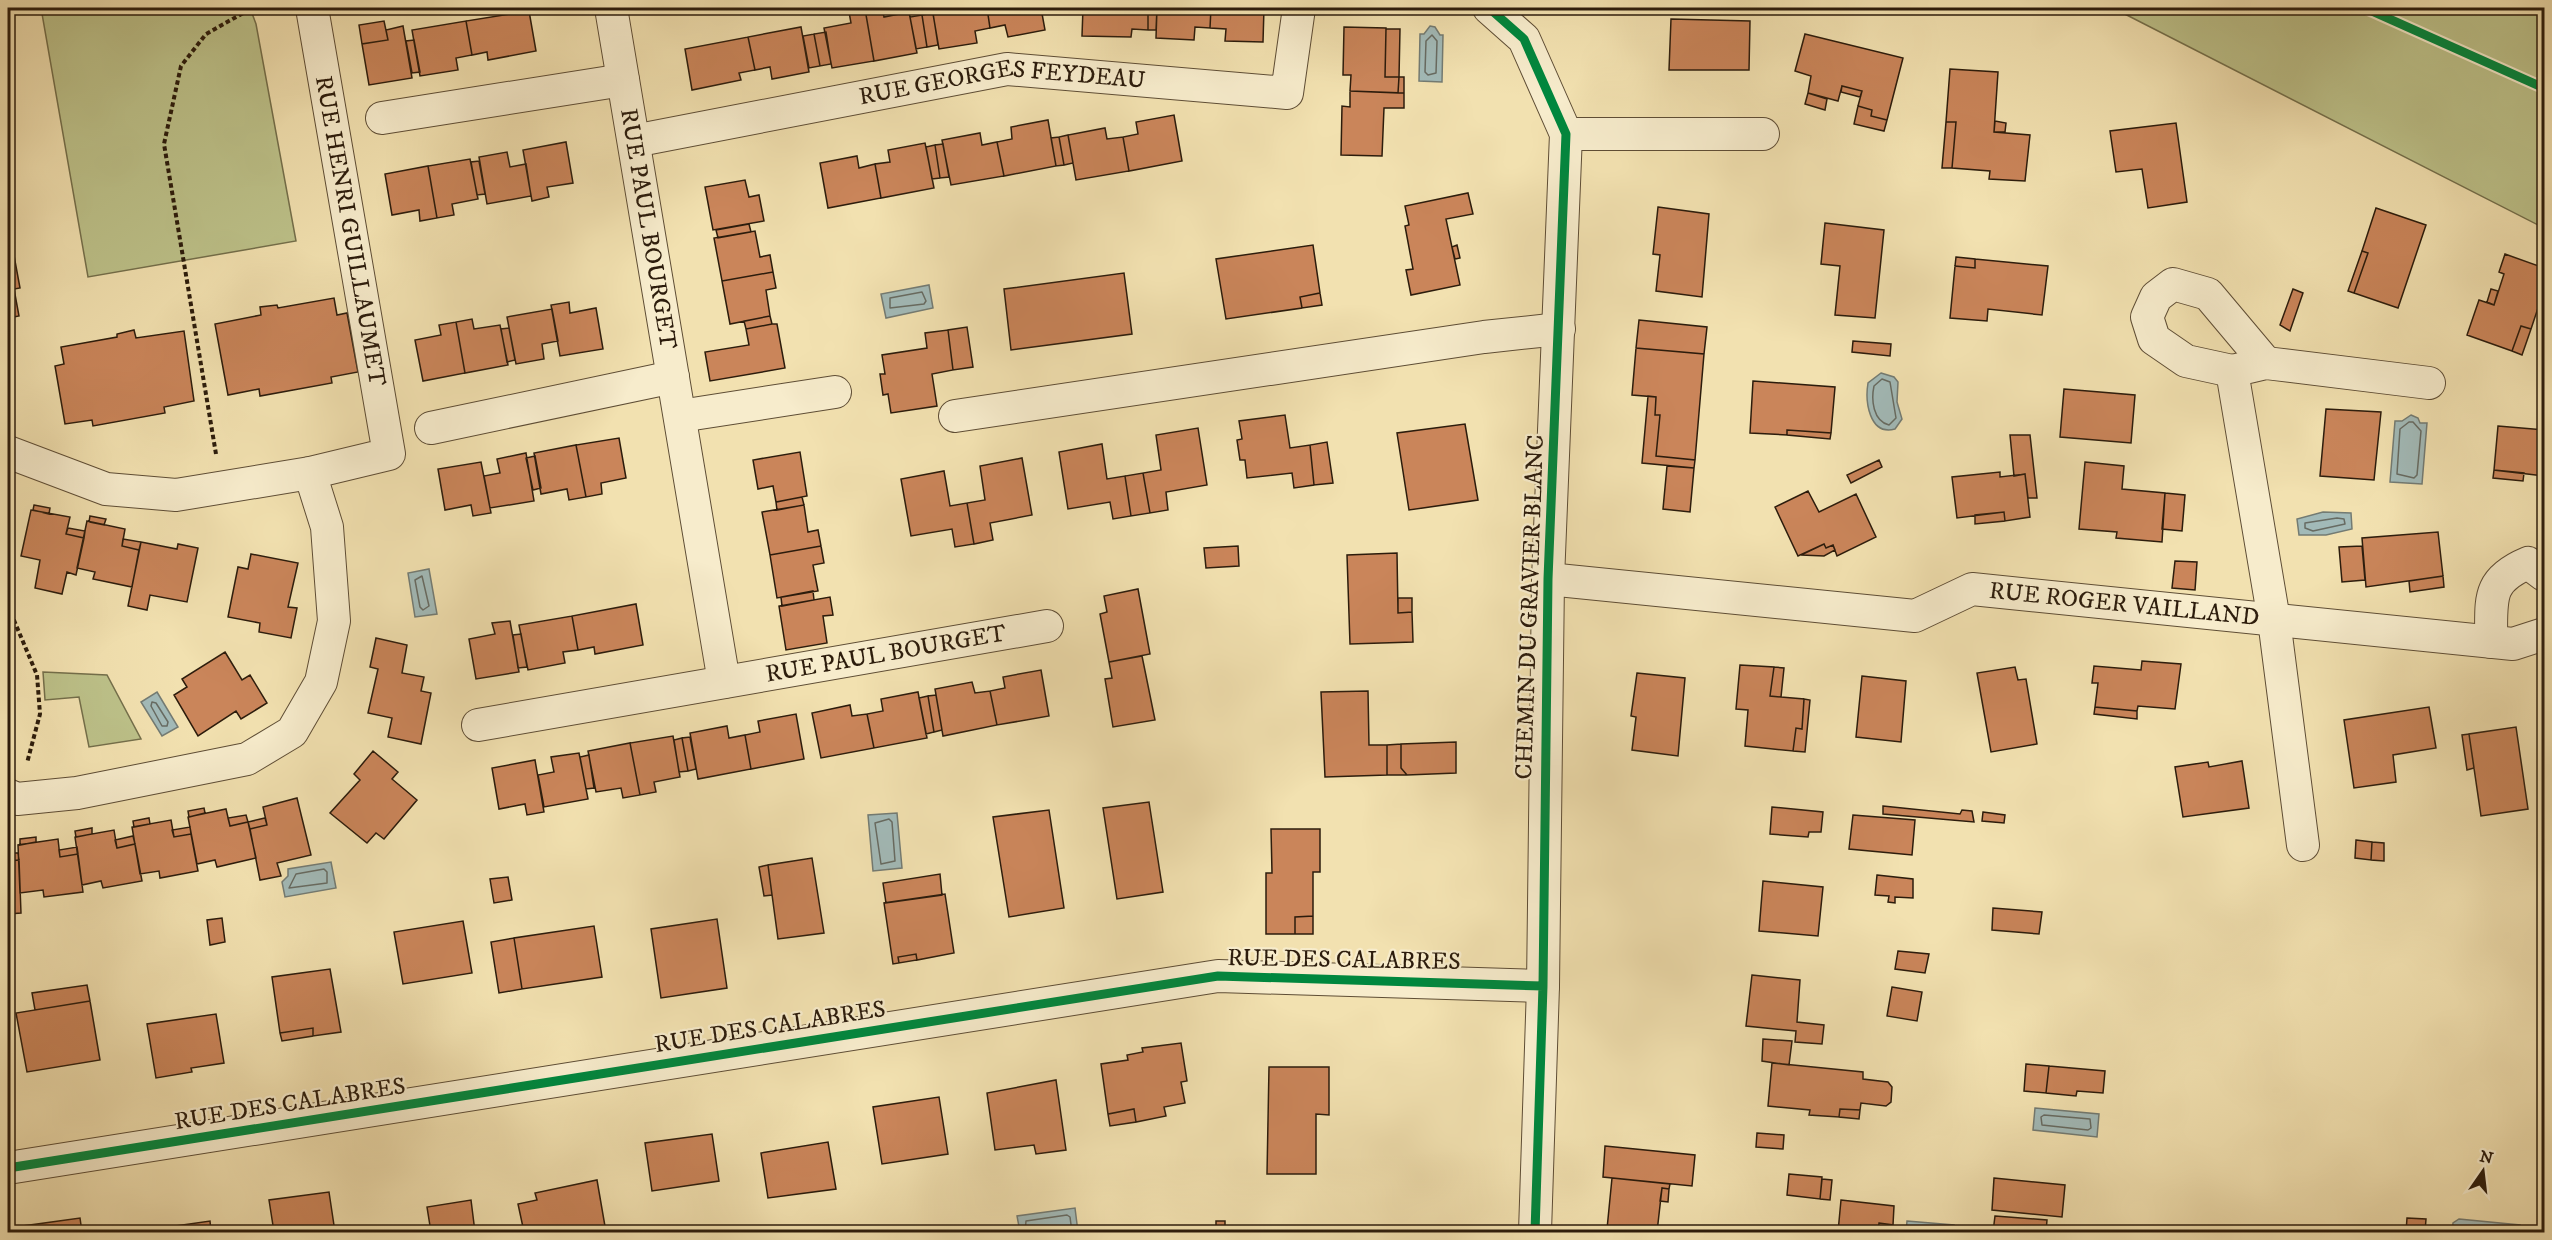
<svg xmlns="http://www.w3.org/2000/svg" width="2552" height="1240" font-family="'IM FELL DW Pica',serif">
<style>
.green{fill:#bdc28a;stroke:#746f4b;stroke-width:1.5}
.water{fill:#a2bab8;stroke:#737b73;stroke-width:1.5}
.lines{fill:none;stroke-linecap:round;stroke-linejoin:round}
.shore{stroke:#676b62;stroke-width:1.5}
.building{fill:#ca855a;stroke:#2c1c0c;stroke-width:1.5}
.minor-casing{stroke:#5e4d35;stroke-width:34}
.path{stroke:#2c1c0c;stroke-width:4;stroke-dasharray:4.5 3;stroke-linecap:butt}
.minor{stroke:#f7eccc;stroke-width:32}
.cycleway-casing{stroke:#f7eccc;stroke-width:13}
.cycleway{stroke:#00873e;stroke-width:9}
.labels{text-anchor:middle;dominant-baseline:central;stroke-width:4.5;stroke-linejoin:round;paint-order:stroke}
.street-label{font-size:24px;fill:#2c1c0c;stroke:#f7eccc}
</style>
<rect width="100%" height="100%" fill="#f2e1b0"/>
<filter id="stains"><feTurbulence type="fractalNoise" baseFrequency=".00333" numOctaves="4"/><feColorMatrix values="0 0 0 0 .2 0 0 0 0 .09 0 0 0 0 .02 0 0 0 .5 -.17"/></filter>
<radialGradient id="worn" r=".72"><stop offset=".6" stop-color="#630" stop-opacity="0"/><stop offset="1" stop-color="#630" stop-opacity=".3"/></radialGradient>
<path class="green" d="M41,8H250L256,24L296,241L88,277Z
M2113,8H2544V228Z
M43,672L107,675L141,739L89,747L79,697L45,700Z"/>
<path class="water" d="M1430,26L1435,27L1440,35H1443L1442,82L1419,81L1420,34H1424Z
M929,285L933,308L886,318L881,294Z
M1881,373L1894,377L1898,382L1897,402L1902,419L1895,429C1869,436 1865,401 1868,383Z
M2411,415L2418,418L2420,423H2427L2422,484L2390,482L2395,421H2402Z
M2323,512L2351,513L2352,529L2326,535H2299L2297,519Z
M429,569L437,614L415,617L408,573Z
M157,692L178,727L162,736L141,702Z
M897,813L902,868L873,871L868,815Z
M331,862L336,888L285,897L282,882L288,876V869Z
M2035,1108L2099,1114L2097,1137L2033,1130Z
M1075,1208L1078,1232H1020L1017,1216Z
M2459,1219L2520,1225L2519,1232H2452L2453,1223Z
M1907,1221L1954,1225L1953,1232H1956H1906Z"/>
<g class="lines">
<path class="shore" d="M1432,35L1437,41L1436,73L1428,75L1425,72L1426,41Z
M922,292L926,301L924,304L890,308V298Z
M1882,379L1890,382L1896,418L1889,425C1873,421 1871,400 1874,386Z
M2409,422H2413L2421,431L2417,475L2414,478L2397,474L2400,429Z
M2337,518L2344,519L2345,524L2313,531L2305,528V523Z
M422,576L429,606L423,610L420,607L415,580Z
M152,702L156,703L168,722L167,726H162L151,706Z
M889,819L892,822L895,861L881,864L875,823Z
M324,869L327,872V883L289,888L296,874Z
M2044,1115L2090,1119L2091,1128L2088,1130L2042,1125L2041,1117Z
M1025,1232L1026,1221L1067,1215L1070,1217L1072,1232
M2458,1232L2461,1226L2513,1232"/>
</g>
<path class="building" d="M882,8L884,17L909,12L917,53L874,61L865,9Z
M932,8H987L990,28L975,31L977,43L939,49Z
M987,8H1041L1045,30L1008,37L1005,25L990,28Z
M1083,8H1148V30L1132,29L1131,37L1082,36Z
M1148,8H1157L1156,30H1148Z
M1157,8H1211L1210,28L1195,27L1194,40L1156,38Z
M1211,8H1264L1263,42L1225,41L1226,29L1210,28Z
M865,9L874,61L832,68L824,28L851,23L849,12Z
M529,11L536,51L488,60L487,52L472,55L466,21Z
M933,13L938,45L927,47L922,15Z
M922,15L927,47L916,49L910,17Z
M1671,19L1750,21L1749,70H1669Z
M384,21L388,40L362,44L359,25Z
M466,21L472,55L456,58L458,70L420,76L412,30Z
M403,26L412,78L369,85L362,44L388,40L386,30Z
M801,27L809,72L772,79L770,67L755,70L748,37Z
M1344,27L1386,28L1385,77H1399L1398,93L1350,91L1351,75H1343Z
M1386,29H1400L1399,77H1385Z
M826,32L831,64L820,66L814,34Z
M814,34L820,66L809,68L803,36Z
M1805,34L1903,58L1887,120L1871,116L1872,110L1858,106L1862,91L1842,86L1838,101L1808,93L1811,76L1795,71Z
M748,37L755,70L739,73L741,80L692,90L685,49Z
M414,40L420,72L412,73L406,41Z
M1950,69L1998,72L1994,132L2030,135L2025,181L1989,179L1990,171L1952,168L1956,122H1946Z
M1399,77H1404V93H1398Z
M1842,86L1862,91L1860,97L1841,92Z
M1350,91L1404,93V108H1384L1382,156L1341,155L1342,106L1350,107Z
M1808,93L1827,99L1825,110L1805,104Z
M1858,106L1872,110L1871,116L1887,120L1884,131L1854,124Z
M1174,115L1182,161L1129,171L1123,137L1138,134L1136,122Z
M1048,120L1056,166L1004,176L997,142L1012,139L1011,127Z
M1995,121L2006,123L2005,132H1994Z
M1946,122H1956L1952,168H1942Z
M2176,123L2187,202L2148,208L2142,169L2116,172L2110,131Z
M1105,128L1107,139L1123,137L1129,171L1076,180L1068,135Z
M980,133L982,145L997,142L1004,176L951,185L942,140Z
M1068,135L1073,163L1064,165L1059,137Z
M1059,137L1064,165L1056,166L1051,138Z
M566,142L573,183L547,187L549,197L532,201L523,150Z
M925,143L934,188L881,198L875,164L890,162L888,150Z
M943,144L949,177L940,178L935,145Z
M935,145L940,178L932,179L926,147Z
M507,152L510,167L526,164L531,196L487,204L479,157Z
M857,156L859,168L875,164L881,198L828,208L820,163Z
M470,159L478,199L452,204L454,215L437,218L428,166Z
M479,161L485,194L477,195L471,162Z
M428,166L437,218L420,221L419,210L392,215L385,174Z
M745,180L749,197L759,195L764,221L713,230L705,187Z
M1468,193L1473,214L1446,219L1460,285L1411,295L1406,270L1413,269L1405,226L1409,225L1405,206Z
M1658,207L1709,214L1702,297L1656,291L1660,255L1653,254Z
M2376,208L2426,225L2398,308L2354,293L2368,253L2362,251Z
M8,223L20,288L14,289L19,316L8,318Z
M1825,223L1884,230L1875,318L1835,315L1840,266L1821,264Z
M749,224L751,232L718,238L716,230Z
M755,231L760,257L770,255L773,272L722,281L714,238Z
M1313,245L1320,293L1300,297L1302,308L1226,319L1216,259Z
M1457,245L1460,258L1455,259L1452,247Z
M2362,251L2368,253L2354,293L2348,291Z
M2505,254L2544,268V290L2531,329L2521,326L2512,351L2467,335L2479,300L2494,305L2504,274L2499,272Z
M1956,257L1975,259V268L1955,266Z
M1975,259L2048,266L2042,315L1988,309L1987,321L1950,318L1955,266L1975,268Z
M773,272L776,288L766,290L770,316L730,324L722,281Z
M1124,273L1132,334L1011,350L1004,289Z
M2293,289L2303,293L2290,331L2280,325Z
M2491,289L2498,291L2494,305L2487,302Z
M1320,293L1322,305L1302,308L1300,297Z
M334,298L337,315L347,313L358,372L331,377L332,383L260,396L259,389L228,395L215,324L261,315L260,307L277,305L278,308Z
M569,302L570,313L596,308L603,349L560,356L551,305Z
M552,309L558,341L542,344L544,359L516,364L507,317Z
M770,316L772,324L746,329L744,321Z
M472,319L474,329L500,325L508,365L465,373L456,322Z
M1639,320L1707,327L1704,354L1636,348Z
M456,322L465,373L423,381L415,340L441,335L439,325Z
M772,324H777L785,368L710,381L705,352L749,345L746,329Z
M2521,326L2531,329L2522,355L2512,351Z
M967,327L973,367L953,370L948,330Z
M509,328L515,360L507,362L501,329Z
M134,330L136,338L184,331L194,401L164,407L165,413L93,426L92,420L65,424L55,366L64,364L61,347L117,337V334Z
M948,330L953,370L932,374L937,406L891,413L888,394L883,395L880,374H885L882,355L927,348L925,333Z
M1853,341L1891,344L1890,356L1852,352Z
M1636,348L1704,354L1695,460L1656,456L1660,415H1655L1656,397L1632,395Z
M1753,381L1835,387L1831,433L1787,430V435L1750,433Z
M2064,389L2135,395L2131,443L2060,437Z
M1648,396L1656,397L1655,415H1660L1656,456L1695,460L1694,468L1642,463Z
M2326,409L2381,412L2374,480L2320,476Z
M1285,415L1290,448L1310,445L1314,485L1294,488L1292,473L1247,478L1245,460H1240L1237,440L1242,439L1239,421Z
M1465,424L1478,500L1409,510L1397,433Z
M2498,426L2544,430V476L2494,470Z
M1198,428L1207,485L1166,492L1168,510L1150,513L1143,473L1161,470L1156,435Z
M1787,430L1831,433L1830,439L1787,435Z
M2010,435H2030L2037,498H2028L2025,474L2014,476Z
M619,438L626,478L601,483L602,494L586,497L576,445Z
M1327,442L1333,483L1314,485L1310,445Z
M1102,444L1107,479L1125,476L1131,516L1113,519L1110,502L1068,509L1059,452Z
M576,445L586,497L569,500L567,489L541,494L534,453Z
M800,452L807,496L776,502L773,486L758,489L753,460Z
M526,453L534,501L490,508L484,476L500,473L497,459Z
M535,456L541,488L533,490L526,458Z
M1022,458L1032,515L990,523L993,540L974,544L967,503L985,500L980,466Z
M1879,460L1882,467L1851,483L1847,475Z
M481,462L491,513L473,516L471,505L445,510L438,469Z
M2085,462L2124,466L2122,489L2165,493L2162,542L2116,538L2117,532L2079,529Z
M1667,466L1694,468L1690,512L1663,509Z
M2494,470L2524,473L2523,481L2493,478Z
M944,471L950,506L967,503L974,544L955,547L952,529L911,536L901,479Z
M2000,472V477L2025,474L2030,517L2005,521L2004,512L1957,518L1952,477Z
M1143,473L1150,513L1131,516L1125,476Z
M1808,491L1819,512L1856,494L1876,537L1837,556L1833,545L1826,548L1824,544L1798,556L1775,507Z
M2165,493L2185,495L2182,531L2162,529Z
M802,497L804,505L777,510L776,502Z
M34,505L50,508L49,514L33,510Z
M804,505L808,532L818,530L821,546L770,555L762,512Z
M31,510L70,517L66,534L84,538L76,575L67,572L62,594L35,588L40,560L21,556Z
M2004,512L2005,521L1975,524V515Z
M90,516L106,519L104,525L89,522Z
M87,521L125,529L122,546L139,550L132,587L93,579L95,572L77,568Z
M68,528L85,531L84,538L66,534Z
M2438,532L2443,576L2366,587L2362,538Z
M123,539L141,542L139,550L122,546Z
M141,542L177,549L178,544L198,548L187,602L150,595L147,610L128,606Z
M1824,544L1826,548L1833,545L1835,550L1824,556L1801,555Z
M821,546L824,563L813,565L818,591L777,598L770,555Z
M1238,546L1239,566L1206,568L1204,548Z
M2362,546L2365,580L2342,582L2339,547Z
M1397,553L1398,613L1412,612L1413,642L1350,644L1347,555Z
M251,554L298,563L288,607L297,608L291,638L259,632L260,623L228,617L238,567L248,569Z
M2175,561L2197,562L2195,590L2172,588Z
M2443,576L2444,587L2410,592L2409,581Z
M1138,589L1150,654L1109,662L1100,614L1107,612L1104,596Z
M813,591L814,600L782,606L781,597Z
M830,597L833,615L823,616L827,643L786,650L779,606Z
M1398,598H1412V612L1398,613Z
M636,604L643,645L595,654L594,647L578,650L572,616Z
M572,616L578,650L563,652L565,663L528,670L519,625Z
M510,621L519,672L476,679L469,639L495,634L492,623Z
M521,634L527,667L518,668L513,635Z
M376,638L407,645L402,673L424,677L421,691L431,693L421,744L388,737L392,718L368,713L378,669L370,667Z
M225,652L242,680L250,675L267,703L241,719L236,711L198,736L174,695L187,687L182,679Z
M1142,656L1155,720L1113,727L1105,679L1112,678L1109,662Z
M2142,661L2181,664L2175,709L2138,706L2137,711L2095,707L2098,683H2092L2094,666L2141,670Z
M1740,665L1774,667L1770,696L1804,699L1802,729L1796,728L1793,751L1745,746L1748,710L1736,709Z
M1774,667L1784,668L1781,697L1770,696Z
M2015,667L2018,680L2026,679L2037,744L1991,752L1977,673Z
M1041,670L1049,716L997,725L990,691L1005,688L1003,677Z
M1637,673L1685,678L1678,756L1632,750L1636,717L1631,716Z
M1862,676L1906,681L1901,742L1856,737Z
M972,682L975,693L990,691L997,725L943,736L935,689Z
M1368,691L1369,745H1387V775L1325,777L1321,692Z
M918,692L927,738L874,748L867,714L883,711L881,699Z
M936,695L942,730L934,732L928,696Z
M928,696L934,732L926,734L919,698Z
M1804,699L1810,700L1805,752L1793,751L1796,728L1802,729Z
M850,705L852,716L867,714L874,748L821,758L812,713Z
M2095,707L2137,711V719L2094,714Z
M2429,707L2436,748L2393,755L2396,782L2354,788L2344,720Z
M796,714L804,759L751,769L745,735L760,732L758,721Z
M727,726L729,738L745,735L751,769L698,779L690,733Z
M2516,727L2528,809L2481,816L2469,734Z
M2469,734L2474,768L2467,770L2462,735Z
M673,736L680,777L654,782L656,792L640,795L630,743Z
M690,737L696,769L688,771L682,738Z
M682,738L688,771L679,772L674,740Z
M1456,742V773L1407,775L1401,768V744Z
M630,743L640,795L623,798L621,788L596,792L588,751Z
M1401,744V768L1407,775H1387V745Z
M373,751L398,772L392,779L417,800L384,839L376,833L367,843L330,813L360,780L354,774Z
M579,753L588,799L544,807L538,775L554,772L551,757Z
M589,755L594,788L586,789L580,757Z
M535,760L544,812L527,815L525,804L499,809L492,768Z
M2242,761L2249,808L2183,817L2175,767L2208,762L2209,767Z
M297,798L311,855L277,863L281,876L260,880L250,829L267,825L263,807Z
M1149,802L1163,892L1117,899L1103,808Z
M1883,806L1960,814L1962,810L1972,811L1974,822L1883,814Z
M1772,807L1823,812L1821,832H1809L1808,837L1770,834Z
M204,808L205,813L189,817L188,811Z
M226,809L230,826L248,822L256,858L217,867L215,860L197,864L188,817Z
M1049,810L1064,908L1009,917L993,817Z
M1983,812L2005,815L2004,823L1982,821Z
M246,815L248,822L230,826L228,818Z
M1853,815L1915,820L1912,855L1849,849Z
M149,818L150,824L134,827L133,821Z
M265,818L267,825L250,829L248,822Z
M171,820L174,837L191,834L198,871L160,878L159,871L140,874L132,827Z
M190,827L191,834L174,837L172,830Z
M92,828V834L76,837L75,831Z
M1271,829H1320V872H1313V916L1295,917V934H1266V873H1272Z
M114,830L117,848L135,844L142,881L103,888L101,881L82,885L75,837Z
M133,836L135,844L117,848L115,840Z
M36,837V842L20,845V839Z
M58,839L60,857L78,854L83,892L44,897L43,890L20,893L18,845Z
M2356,840L2372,842L2371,860L2355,858Z
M2372,842L2384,843V861L2371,860Z
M77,847L78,854L60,857L59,850Z
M8,853H18L19,860L8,861Z
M812,858L824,933L778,939L768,865Z
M19,860L21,913L8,914V861Z
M768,865L772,895L764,896L759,867Z
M940,874L942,895L886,903L883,883Z
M1877,875L1913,879V898L1895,897V903L1888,902L1889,896L1875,895Z
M508,877L512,900L494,903L490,879Z
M1763,881L1823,887L1818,936L1759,931Z
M945,894L954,953L917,960L916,954L898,957L899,963L893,964L884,903Z
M1993,908L2042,912L2039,934L1992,930Z
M1313,916V934H1295V917Z
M222,918L225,942L210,945L207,920Z
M717,919L727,988L661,998L651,929Z
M463,921L472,973L403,984L394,932Z
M594,926L602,977L522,989L514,938Z
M514,938L522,989L499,993L491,942Z
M1898,951L1929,954L1925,973L1895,969Z
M916,954L917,960L899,963L898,957Z
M330,969L341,1032L313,1036V1028L280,1033L272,977Z
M1752,975L1800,980L1797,1022L1824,1025L1822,1044L1795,1042L1796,1031L1746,1026Z
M87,985L90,1001L35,1010L32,993Z
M1892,987L1922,992L1917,1021L1887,1016Z
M90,1001L100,1060L27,1072L16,1013Z
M216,1014L224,1063L191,1068L192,1072L156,1078L147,1024Z
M313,1028V1036L282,1041L280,1033Z
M1763,1039L1792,1041L1789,1065L1762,1061Z
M1181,1043L1187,1081L1181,1082L1185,1103L1164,1107L1166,1116L1136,1122L1134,1109L1108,1114L1101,1064L1128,1060L1127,1055L1143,1052L1142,1048Z
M1772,1063L1863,1072V1079L1888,1082L1892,1087L1891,1102L1886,1106L1861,1103L1860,1110L1840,1109L1839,1117L1809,1115L1810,1110L1768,1106Z
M2026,1064L2049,1066L2046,1093L2024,1091Z
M2049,1066L2105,1071L2103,1093L2077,1091L2076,1096L2046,1093Z
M1269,1067H1329V1115L1316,1114V1174H1267Z
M1056,1080L1066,1150L1036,1154L1034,1145L995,1150L987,1093Z
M939,1097L948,1154L882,1164L873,1107Z
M1134,1109L1136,1122L1110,1126L1108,1114Z
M1840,1109L1860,1110L1859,1119L1839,1117Z
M1757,1133L1784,1135L1783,1149L1756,1147Z
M712,1134L719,1181L652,1191L645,1143Z
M828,1142L836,1189L768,1198L761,1153Z
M1605,1146L1695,1155L1692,1186L1603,1177Z
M1789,1174L1822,1177L1820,1199L1787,1195Z
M1612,1178L1670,1184L1669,1189L1662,1188L1657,1232L1607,1229Z
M1994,1178L2065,1185L2062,1217L1992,1210Z
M1822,1179L1832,1180L1830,1200L1820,1199Z
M597,1180L606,1232H524L518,1204L537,1200L535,1193Z
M1662,1188L1669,1189L1668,1202L1660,1201Z
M329,1192L335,1232H274L269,1200Z
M471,1200L475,1232H431L427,1207Z
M1841,1200L1894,1206L1893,1225L1879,1223L1878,1232H1838Z
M1995,1216L2047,1220L2046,1232H1993Z
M80,1218L82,1232H24L23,1226Z
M2407,1218L2426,1219L2425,1232H2406Z
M210,1221L211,1232H164H170L169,1227Z
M1216,1221H1225V1232H1216Z
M1879,1223L1893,1225L1892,1232H1878Z
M169,1227L170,1232H149L148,1229Z"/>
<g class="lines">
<defs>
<g id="minor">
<path id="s1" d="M611,8L724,682"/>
<path d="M1489,8L1524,39L1566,134L1548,579L1543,986L1535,1232"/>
<path d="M382,118L623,80"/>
<path d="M1566,134H1763"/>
<path id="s2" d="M634,141L1007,69L1287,93L1299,8"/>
<path d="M2232,371L2186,361L2154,339L2147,317L2156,297L2173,284L2208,294L2266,363"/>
<path d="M680,416L835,392"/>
<path d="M955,416L1484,337L1559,329"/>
<path d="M431,428L673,377"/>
<path d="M8,452L106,489L176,495L310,473L389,454L312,8"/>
<path id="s3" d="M1548,579L1915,616L1972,589L2513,644L2544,634"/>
<path d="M2491,642C2492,601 2485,581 2528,563L2544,575"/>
<path id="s4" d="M478,725L1047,626"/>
<path d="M8,795L17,799L77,793L247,759L292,732L321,682L334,621L327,527L310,473"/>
<path d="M2303,845L2274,620L2232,371L2266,363L2429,383"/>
<path d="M8,1168L1218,976L1543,986"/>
</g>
</defs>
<use href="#minor" class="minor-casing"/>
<path class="path" d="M216,454L164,144L181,66L206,34L252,8
M8,606L37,675L40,714L27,763"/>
<use href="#minor" class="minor"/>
<defs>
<path id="cycleway" d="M1489,8L1524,39L1566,134L1548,579L1543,986L1535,1232
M2365,8L2544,88
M8,1168L1218,976L1543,986"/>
</defs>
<use href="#cycleway" class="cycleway-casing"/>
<use href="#cycleway" class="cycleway"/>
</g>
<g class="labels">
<g class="street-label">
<text stroke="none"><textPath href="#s2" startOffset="374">RUE GEORGES FEYDEAU</textPath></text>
<text stroke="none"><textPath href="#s1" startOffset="224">RUE PAUL BOURGET</textPath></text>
<text transform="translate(350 231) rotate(80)">RUE HENRI GUILLAUMET</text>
<text stroke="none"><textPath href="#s3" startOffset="585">RUE ROGER VAILLAND</textPath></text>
<text transform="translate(1530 607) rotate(-88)">CHEMIN DU GRAVIER BLANC</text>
<text stroke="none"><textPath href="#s4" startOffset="414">RUE PAUL BOURGET</textPath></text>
<text transform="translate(1344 960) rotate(1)">RUE DES CALABRES</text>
<text transform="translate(770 1027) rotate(-9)">RUE DES CALABRES</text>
<text transform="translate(290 1104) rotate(-9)">RUE DES CALABRES</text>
</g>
</g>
<rect width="2552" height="1240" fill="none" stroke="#f2e1b0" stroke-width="30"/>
<rect x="9" y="9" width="2534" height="1222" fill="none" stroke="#2c1c0c" stroke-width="3"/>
<rect x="15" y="15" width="2522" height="1210" fill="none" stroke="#2c1c0c" stroke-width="1.5"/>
<g transform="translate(2483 1171) rotate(14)" stroke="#f7eccc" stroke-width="4.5" paint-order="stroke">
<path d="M0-4.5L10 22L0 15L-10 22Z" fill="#2c1c0c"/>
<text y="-9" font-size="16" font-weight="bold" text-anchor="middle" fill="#2c1c0c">N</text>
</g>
<rect width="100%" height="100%" filter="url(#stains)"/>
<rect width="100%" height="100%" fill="url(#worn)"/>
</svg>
